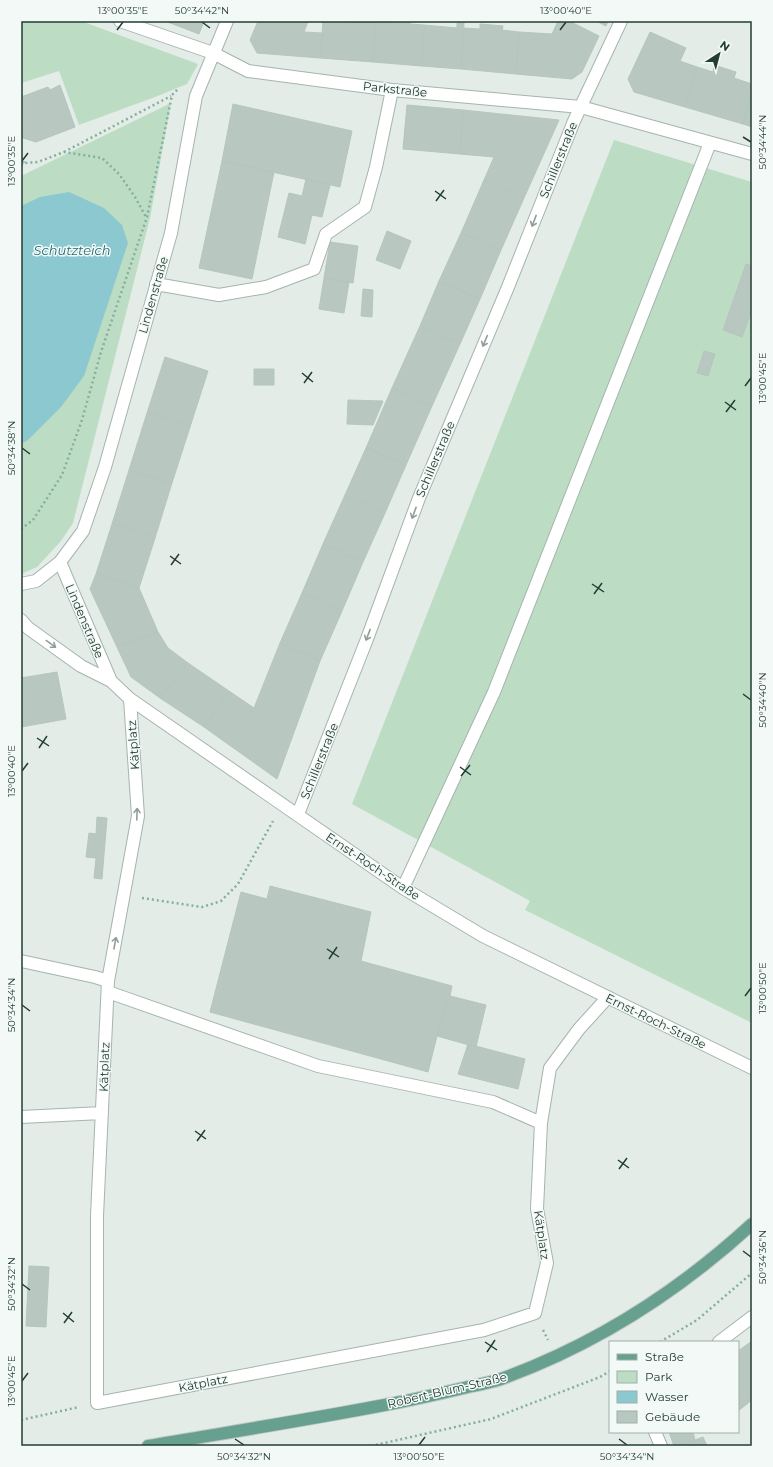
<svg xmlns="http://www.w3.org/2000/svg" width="773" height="1467" font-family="Montserrat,sans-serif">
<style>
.green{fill:#bcddc4}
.water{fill:#8cc8d0}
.building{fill:#b8c7c0;stroke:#b5c6be}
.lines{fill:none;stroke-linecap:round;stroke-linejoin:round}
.minor-casing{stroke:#a6b4ae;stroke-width:14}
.major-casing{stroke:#c1c9c6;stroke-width:14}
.path{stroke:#84afa0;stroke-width:2.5;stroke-dasharray:2 3;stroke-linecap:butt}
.minor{stroke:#fff;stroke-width:12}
.major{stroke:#68a090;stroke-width:12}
.oneway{stroke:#919e9a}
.ticks{fill:none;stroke:#233d35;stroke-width:1.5}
.labels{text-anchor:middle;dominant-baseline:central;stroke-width:3;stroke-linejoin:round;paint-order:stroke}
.street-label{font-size:12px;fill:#233d35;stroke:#f3f9f6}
.water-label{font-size:13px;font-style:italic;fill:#1e6c77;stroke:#f3f9f6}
.neatline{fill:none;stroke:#233d35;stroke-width:1.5}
.ticks-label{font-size:10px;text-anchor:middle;fill:#233d35}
</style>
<rect width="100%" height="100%" fill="#e3ece7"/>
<path class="green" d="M21,21H81L198,64L187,84L155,97L79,125L59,71L21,83Z
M171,103L150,218L73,523L61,541L37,567L21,574V176Z
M614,140L752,182V1023L525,910L530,901L352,804Z"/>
<path class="water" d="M69,192L104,208L122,225L128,243L84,376L61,407L28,440L21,444V206L40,197Z"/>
<path class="building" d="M165,21H204L199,34Z
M258,21H308L304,32L322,33L320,58L257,53L250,40Z
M323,21L376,22L373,62L320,58Z
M394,21H410V24L424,25L422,66L373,62L376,22L393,23Z
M558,21H569L599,36L582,72L572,79L516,74L519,32L552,34Z
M596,21H608L606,26Z
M457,23H464L461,69L422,66L424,25L457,28Z
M480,24L503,26L502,30L519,32L516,74L461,69L464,28L480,29Z
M650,32L686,48L680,61L697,67L685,107L634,92L628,79Z
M714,65L736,72L734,78L752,84V94L743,124L685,107L697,67L713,72Z
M60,85L75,127L36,142L23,138L21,133V97L48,87L50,90Z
M752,94V127L743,124Z
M233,104L352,131L340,187L222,161Z
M407,105L463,110L460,154L403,149Z
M463,110L559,120L524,198L484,180L494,157L460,154Z
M222,161L274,172L252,279L199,268Z
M306,179L330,185L322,217L312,215L305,244L278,237L289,193L302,196Z
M484,180L524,198L501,250L461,233Z
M387,231L411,241L400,269L376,260Z
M461,233L501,250L480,299L439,281Z
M330,242L358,246L353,283L324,278Z
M746,264L752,266V310L742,337L723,330Z
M324,278L349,282L344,313L319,309Z
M439,281L480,299L460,344L420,326Z
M363,289L373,290L372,317L361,316Z
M420,326L460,344L432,406L392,388Z
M704,351L715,354L708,376L697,373Z
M165,357L208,371L190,427L147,413Z
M254,369H274V385H254Z
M392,388L432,406L406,465L366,448Z
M348,400L383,401L373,425L347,424Z
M147,413L190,427L172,483L129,470Z
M366,448L406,465L385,513L345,495Z
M129,470L172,483L155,538L112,524Z
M345,495L385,513L363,562L323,544Z
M112,524L155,538L139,588L96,574Z
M323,544L363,562L342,611L302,593Z
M96,574L139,588L158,632L117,647L90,589Z
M302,593L342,611L320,661L280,643Z
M158,632L168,648L188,663L160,698L131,677L117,647Z
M280,643L320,661L277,779L204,727L229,691L254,708Z
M188,663L229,691L204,727L160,698Z
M57,672L66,719L21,727V678Z
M97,817L107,818L102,879L94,878L96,858L86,857L89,833L96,834Z
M270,886L371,912L361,961L452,986L450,996L437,1036L428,1072L210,1012L241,892L267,899Z
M450,996L486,1005L476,1047L437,1036Z
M468,1044L525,1059L518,1089L458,1074Z
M29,1266L49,1267L46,1327L26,1326Z
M752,1341V1400L738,1411V1351Z
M669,1432H693L695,1440L679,1446H674Z
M703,1437L707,1446H679Z"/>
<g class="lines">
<defs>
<path id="minor" d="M120,21L213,53L248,71L392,90L581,107L752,154
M156,284L219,295L266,287L314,269L326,234L365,207L376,167L392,90
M60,562L111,681
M21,584L36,581L60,562L83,531L105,467L171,233L196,96L227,21
M21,620L28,628L81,666L111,681L130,699L403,888L483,936L752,1068
M130,699L138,816L108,981L97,1216V1403L484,1330L535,1313L547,1263L537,1209L541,1123L550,1068L579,1029L608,997
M298,814L367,639L419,498L508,287L574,121L621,21
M403,888L494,692L710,143
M21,961L95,977L108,981
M108,992L318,1066L493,1102L541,1123
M21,1117L102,1113
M719,1342L752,1317
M655,1432L661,1446"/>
<path id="major" d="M148,1446C230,1432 313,1419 395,1403C421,1398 447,1392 472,1386C482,1384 492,1382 501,1379C595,1345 679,1291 752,1224"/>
</defs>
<use href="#minor" class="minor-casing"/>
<use href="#major" class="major-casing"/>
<path class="path" d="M64,152L171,96
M21,157L24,163
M21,165L24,163L38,162L64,152L102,158L119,174L135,197L146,217
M21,529L33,520L62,475L82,420L101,352L147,217L172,95L178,89
M142,898L202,907L221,901L238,884L273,821
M543,1330L548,1340
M660,1342L697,1320L752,1273
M21,1420L79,1407
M371,1446L491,1419L600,1377L610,1371"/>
<use href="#minor" class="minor"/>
<use href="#major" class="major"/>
</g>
<defs><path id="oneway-shaft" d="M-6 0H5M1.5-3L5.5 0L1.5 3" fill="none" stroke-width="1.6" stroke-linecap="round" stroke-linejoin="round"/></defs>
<g class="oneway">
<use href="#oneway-shaft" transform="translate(534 221) rotate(111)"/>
<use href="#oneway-shaft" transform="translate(485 341) rotate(113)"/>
<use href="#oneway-shaft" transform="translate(414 513) rotate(110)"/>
<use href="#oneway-shaft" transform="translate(368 635) rotate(111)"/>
<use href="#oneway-shaft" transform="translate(51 644) rotate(36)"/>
<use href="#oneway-shaft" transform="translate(137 814) rotate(-88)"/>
<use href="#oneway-shaft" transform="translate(115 943) rotate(-80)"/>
</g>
<path class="ticks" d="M202,22L210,28M117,30L123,22M560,30L566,22M743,137L751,142M22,161L28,153M435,191L446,199M436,201L444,190M302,373L313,382M304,383L312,372M745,386L751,378M725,402L736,410M726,412L735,400M22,448L30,454M170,556L181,564M171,565L179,554M592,584L604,592M594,594L602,583M743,694L751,700M37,738L49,746M39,748L47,736M460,767L471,775M22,771L28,763M461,776L470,765M327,949L339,957M329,959L337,947M745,996L751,988M22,1005L30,1011M195,1131L206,1139M197,1141L205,1130M618,1160L629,1168M619,1169L627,1158M743,1251L751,1257M22,1284L30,1290M63,1313L74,1322M64,1323L72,1312M485,1342L497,1350M487,1352L495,1340M22,1381L28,1373M235,1439L244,1445M619,1439L627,1445M419,1445L425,1437"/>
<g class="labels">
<g class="street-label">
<text transform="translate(395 89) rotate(6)">Parkstraße</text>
<text transform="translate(558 160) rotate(-68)">Schillerstraße</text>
<text transform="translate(153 295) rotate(-74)">Lindenstraße</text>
<text transform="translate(435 459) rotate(-67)">Schillerstraße</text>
<text transform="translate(85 621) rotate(67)">Lindenstraße</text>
<text transform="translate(133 745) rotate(-94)">Kätplatz</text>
<text transform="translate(319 761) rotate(-68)">Schillerstraße</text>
<text transform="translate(373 866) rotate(34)">Ernst-Roch-Straße</text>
<text transform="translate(656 1021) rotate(26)">Ernst-Roch-Straße</text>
<text transform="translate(104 1067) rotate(-88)">Kätplatz</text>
<text transform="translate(542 1235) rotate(82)">Kätplatz</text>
<text transform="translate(203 1383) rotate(-11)">Kätplatz</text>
<text transform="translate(447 1390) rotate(-13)">Robert-Blum-Straße</text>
</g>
<g class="water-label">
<text x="72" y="250">Schutzteich</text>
</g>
</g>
<rect width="773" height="1467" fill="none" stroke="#f3f9f6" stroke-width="44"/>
<rect x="609" y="1341" width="130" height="92" fill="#f3f9f6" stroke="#a0aea9"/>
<rect x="617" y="1354" width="20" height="6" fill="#68a090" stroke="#a0aea9"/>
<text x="645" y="1361" font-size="12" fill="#233d35">Straße</text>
<rect x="617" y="1371" width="20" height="12" fill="#bcddc4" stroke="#a0aea9"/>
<text x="645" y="1381" font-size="12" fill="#233d35">Park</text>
<rect x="617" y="1391" width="20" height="12" fill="#8cc8d0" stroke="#a0aea9"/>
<text x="645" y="1401" font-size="12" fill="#233d35">Wasser</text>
<rect x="617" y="1411" width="20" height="12" fill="#b8c7c0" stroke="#a0aea9"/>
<text x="645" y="1421" font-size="12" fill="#233d35">Gebäude</text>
<g transform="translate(719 54) rotate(36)" stroke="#f3f9f6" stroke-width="3" paint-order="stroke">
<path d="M0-3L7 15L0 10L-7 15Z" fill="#233d35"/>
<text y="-6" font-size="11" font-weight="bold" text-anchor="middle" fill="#233d35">N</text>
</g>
<rect x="22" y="22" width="729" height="1423" class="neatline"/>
<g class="ticks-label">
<text x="123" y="14">13°00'35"E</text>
<text x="202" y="14">50°34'42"N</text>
<text x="566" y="14">13°00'40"E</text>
<text transform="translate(762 142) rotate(-90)" y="4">50°34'44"N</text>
<text transform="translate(11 161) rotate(-90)" y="4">13°00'35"E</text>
<text transform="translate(762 378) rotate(-90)" y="4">13°00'45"E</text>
<text transform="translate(11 448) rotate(-90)" y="4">50°34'38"N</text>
<text transform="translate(762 700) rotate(-90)" y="4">50°34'40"N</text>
<text transform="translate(11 771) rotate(-90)" y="4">13°00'40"E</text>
<text transform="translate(762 988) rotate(-90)" y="4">13°00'50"E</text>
<text transform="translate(11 1005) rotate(-90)" y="4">50°34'34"N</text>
<text transform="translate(762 1257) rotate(-90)" y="4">50°34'36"N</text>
<text transform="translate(11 1284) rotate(-90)" y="4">50°34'32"N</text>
<text transform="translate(11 1381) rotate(-90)" y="4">13°00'45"E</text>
<text x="244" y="1460">50°34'32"N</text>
<text x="419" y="1460">13°00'50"E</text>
<text x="627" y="1460">50°34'34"N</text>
</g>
</svg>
